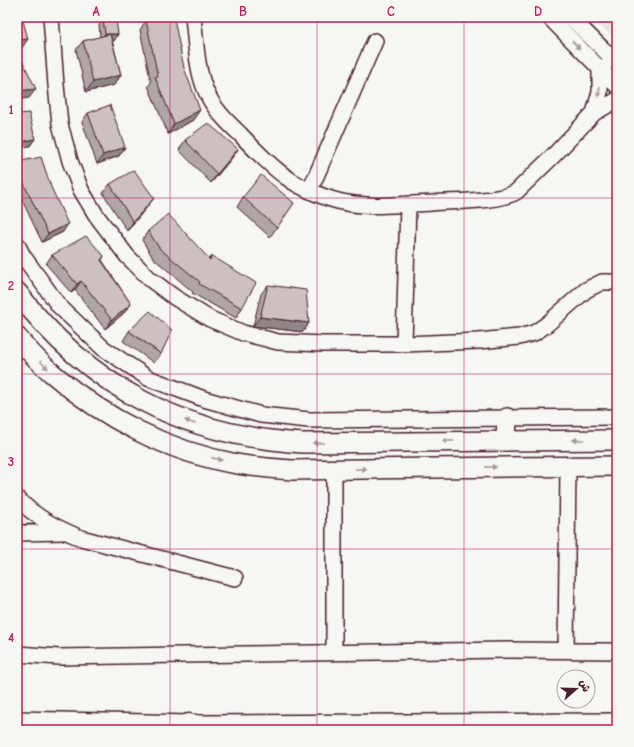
<svg xmlns="http://www.w3.org/2000/svg" width="634" height="747" font-family="'Comic Neue','Playpen Sans Arabic',sans-serif">
<style>
.built{fill:#e9e6e3}
.lines{fill:none;stroke-linecap:round;stroke-linejoin:round}
.minor-casing{stroke:#4a1f2b;stroke-width:18}
.tertiary-casing{stroke:#4a1f2b;stroke-width:22}
.trunk-casing{stroke:#4a1f2b;stroke-width:25}
.minor{stroke:#f6f6f2;stroke-width:15}
.tertiary{stroke:#f6f6f2;stroke-width:19}
.trunk{stroke:#f6f6f2;stroke-width:22}
.wall{fill:#afa6a5;stroke:#4a1f2b}
.shaded-wall{fill:#8f8786;stroke:#4a1f2b}
.building{fill:#ccc1c0;stroke:#4a1f2b}
.oneway{fill:#a99598}
.grid{fill:none;stroke:#c2185b;stroke-width:1;stroke-opacity:0.55}
.neatline{fill:none;stroke:#c2185b;stroke-width:1.5}
.grid-label{font-size:13px;text-anchor:middle;font-weight:bold;fill:#c2185b}
</style>
<rect width="100%" height="100%" fill="#f6f6f2"/>
<filter id="ink" filterUnits="userSpaceOnUse"><feTurbulence type="fractalNoise" baseFrequency=".025" numOctaves="2"/><feDisplacementMap in="SourceGraphic" scale="8" xChannelSelector="R" yChannelSelector="G"/><feConvolveMatrix kernelMatrix="1 2 1 2 8 2 1 2 1" color-interpolation-filters="sRGB"/></filter>
<g filter="url(#ink)">
<path class="built" d="M592,17H617V42Z"/>
<g class="lines">
<defs>
<path id="minor" d="M51,17L56,85L60,124L70,161L81,190L96,215L127,256L150,279L174,297L210,319L243,333L278,342L323,344H404L479,341L519,337L534,333L546,325L586,290L602,282H617
M193,17C196,41 196,66 205,89C212,107 226,121 240,134C254,149 269,165 286,177C302,189 329,200 347,203C375,208 405,204 432,203C454,201 498,202 516,192L552,157L594,113L617,100
M549,17L617,86
M570,17L617,63
M594,113L600,92V70L604,67
M310,190L375,41
M17,244L23,256L59,306L103,348L148,378L204,399L261,415L309,420L617,417
M404,344L408,204
M17,498C22,503 28,509 34,513C48,524 64,531 81,538L235,578
M17,533L64,532
M566,651L568,467
M334,653V470
M17,654L59,657L507,650L617,651"/>
<path id="tertiary" d="M17,292C89,387 183,436 303,443L617,440
M17,337C28,350 40,363 53,374C105,419 169,452 237,464C256,467 274,469 292,470L506,467L617,466
M506,440L507,418
M17,721L189,725L617,723"/>
<path id="trunk" d="M189,725L218,730"/>
</defs>
<use href="#minor" class="minor-casing"/>
<use href="#tertiary" class="tertiary-casing"/>
<use href="#trunk" class="trunk-casing"/>
<use href="#minor" class="minor"/>
<use href="#tertiary" class="tertiary"/>
<use href="#trunk" class="trunk"/>
</g>
<path class="wall" d="M103,19L118,34L114,41L112,40L121,75L114,85L86,92L76,50L83,41L100,37L99,25Z
M146,20L193,120L168,134L148,86L151,83L140,30Z
M88,113L125,147L119,156L97,164L82,122Z
M185,140L238,149L231,159L211,183L179,150Z
M17,162L63,232L42,242L19,194L17,188Z
M110,184L154,198L147,207L127,231L103,193Z
M243,197L294,203L270,237L237,207Z
M148,231L210,259L212,256L242,308L236,318L192,293L193,292L153,258L142,240Z
M52,255L104,256L102,260L131,304L124,313L105,329L75,290L71,293L46,264Z
M268,285L303,332L253,326L261,294Z
M129,331L161,354L154,363L123,341Z"/>
<path class="shaded-wall" d="M105,34H118L114,41L101,40Z
M28,39L21,49H17V40Z
M121,75L114,85L86,92L93,82Z
M36,89L29,98L17,100V91Z
M200,110L193,120L168,134L174,124Z
M35,139L30,146L17,148V143Z
M125,147L119,156L97,164L103,155Z
M238,149L231,159L211,183L217,174Z
M154,198L147,207L127,231L133,222Z
M68,224L63,232L42,242L48,234Z
M81,281L75,290L71,293L77,284Z
M131,304L124,313L105,329L112,320Z
M260,317L309,323L303,332L253,326Z"/>
<path class="building" d="M17,17H22L28,39L17,40Z
M103,19L116,20L118,34H105Z
M174,19L184,68L200,110L174,124L155,77H158L146,20Z
M110,34L121,75L93,82L83,41Z
M17,58H21L36,89L17,91Z
M110,105L125,147L103,155L88,113Z
M29,113L35,139L17,143V114Z
M208,123L238,149L217,174L185,140Z
M41,157L51,187L68,224L48,234L25,186L17,165V162Z
M134,170L154,198L133,222L110,184Z
M261,175L294,203L277,228L243,197Z
M168,214L210,260L212,256L256,283L242,308L199,284L200,282L160,249L148,231Z
M86,236L104,256L101,260L131,304L112,320L81,281L77,284L52,255Z
M268,285L306,290L309,323L260,317Z
M150,311L172,330L161,354L129,331Z"/>
<defs><path id="oneway-solid" d="M-6-.8H1V-3.2L6.5 0L1 3.2V.8H-6Z"/></defs>
<g class="oneway">
<use href="#oneway-solid" transform="translate(576 45) rotate(46)"/>
<use href="#oneway-solid" transform="translate(599 92) rotate(99)"/>
<use href="#oneway-solid" transform="translate(44 365) rotate(45)"/>
<use href="#oneway-solid" transform="translate(190 422) rotate(-160)"/>
<use href="#oneway-solid" transform="translate(578 440) rotate(180)"/>
<use href="#oneway-solid" transform="translate(448 441) rotate(179)"/>
<use href="#oneway-solid" transform="translate(318 443) rotate(180)"/>
<use href="#oneway-solid" transform="translate(217 459) rotate(13)"/>
<use href="#oneway-solid" transform="translate(491 467) rotate(-1)"/>
<use href="#oneway-solid" transform="translate(361 469) rotate(-2)"/>
</g>
</g>
<path class="grid" d="M170,17V730M317,17V730M464,17V730M17,198H617M17,374H617M17,549H617"/>
<rect width="634" height="747" fill="none" stroke="#f6f6f2" stroke-width="44"/>
<g transform="translate(576 689) rotate(70)"><circle r="19" fill="#f6f6f2" stroke="#b1a0a2"/>
<path d="M0-3L7 15L0 10L-7 15Z" fill="#4a1f2b"/>
<text y="-6" font-size="11" font-weight="bold" text-anchor="middle" fill="#4a1f2b">ش</text>
</g>
<rect x="22" y="22" width="590" height="703" class="neatline"/>
<g class="grid-label">
<text x="96" y="16">A</text>
<text x="243" y="16">B</text>
<text x="391" y="16">C</text>
<text x="538" y="16">D</text>
<text x="11" y="114">1</text>
<text x="11" y="290">2</text>
<text x="11" y="466">3</text>
<text x="11" y="642">4</text>
</g>
</svg>
